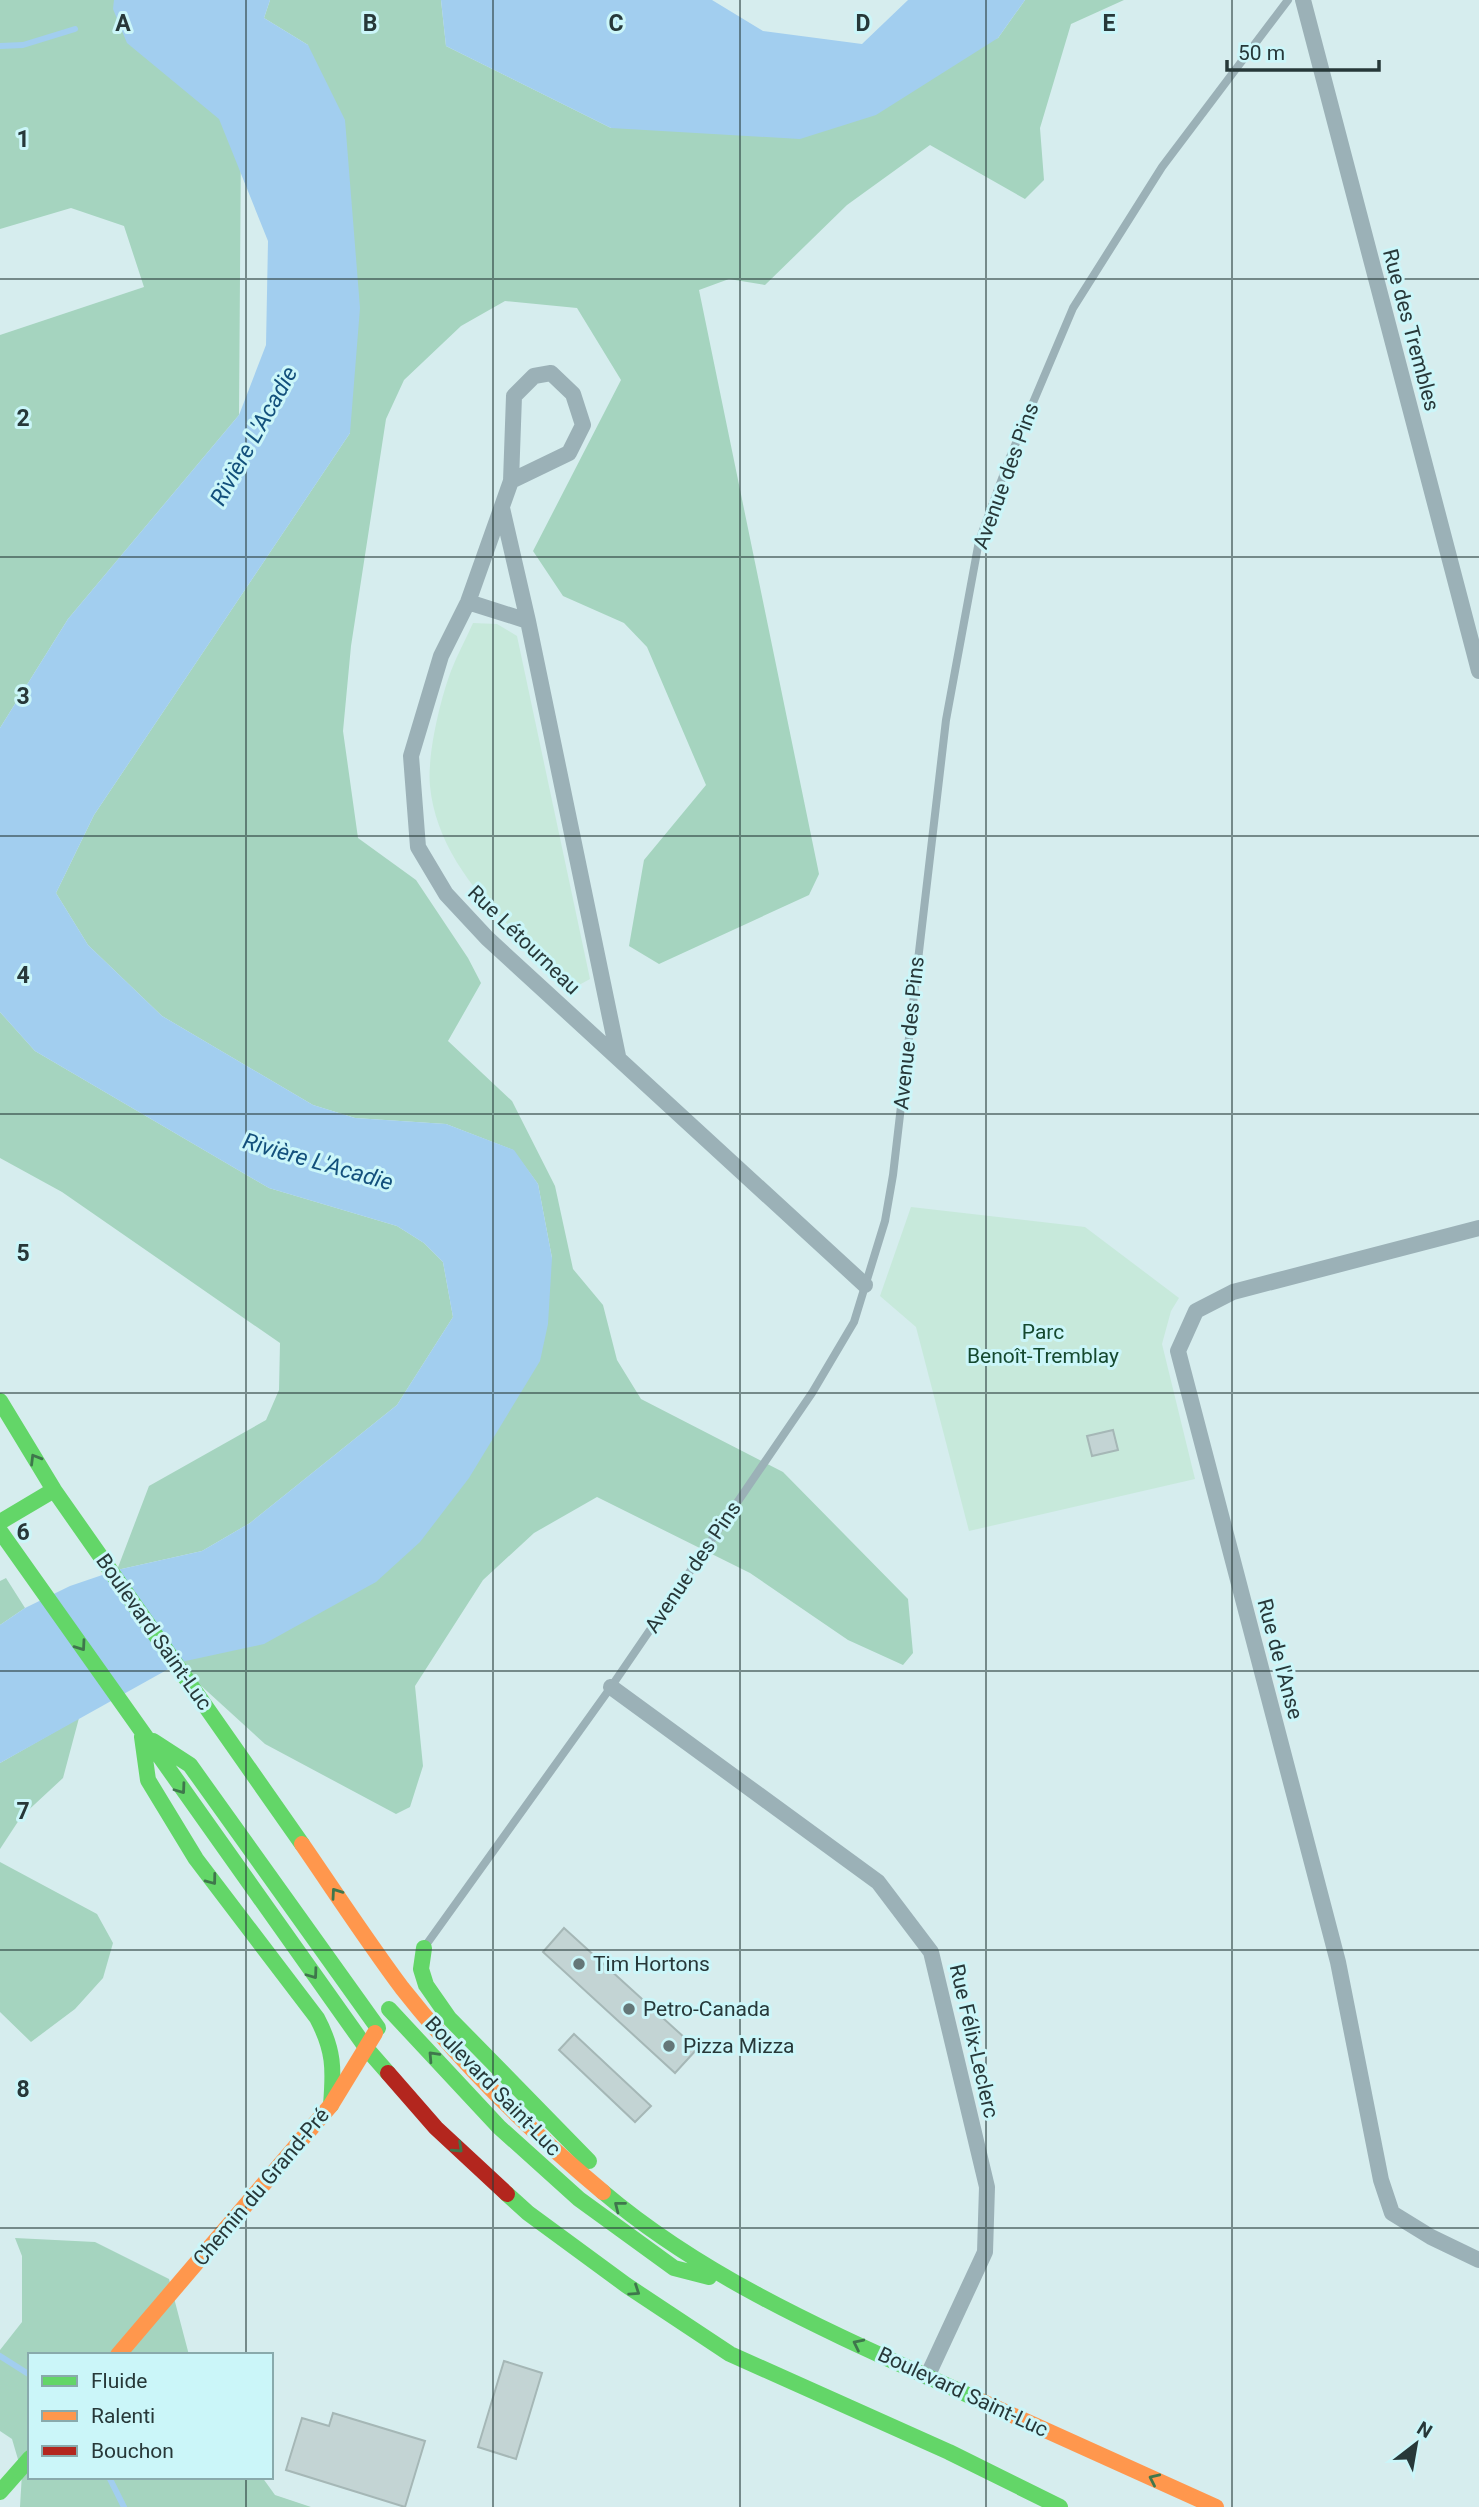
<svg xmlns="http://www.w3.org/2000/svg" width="1479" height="2507" font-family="Roboto,sans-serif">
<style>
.green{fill:#c7e9db}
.forest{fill:#a5d4bf}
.water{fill:#a2ceef}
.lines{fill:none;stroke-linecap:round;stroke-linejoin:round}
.stream{stroke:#a2ceef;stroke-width:6}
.building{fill:#c3d4d4;stroke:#a5b7b6;stroke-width:2}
.lane{stroke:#9bb1b7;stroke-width:8}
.street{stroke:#9bb1b7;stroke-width:16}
.fast{stroke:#63d668;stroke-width:16}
.slow{stroke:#ff974d;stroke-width:16}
.jam{stroke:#b3261e;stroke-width:16}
.oneway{stroke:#3f774c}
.grid{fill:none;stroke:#273839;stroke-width:2;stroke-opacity:0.55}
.poi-dot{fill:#647778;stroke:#cbf6f9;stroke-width:2.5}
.labels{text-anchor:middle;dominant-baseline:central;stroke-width:6;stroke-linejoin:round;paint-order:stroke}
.street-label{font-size:21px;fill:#273839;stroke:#cbf6f9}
.park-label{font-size:21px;fill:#15492f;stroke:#cbf6f9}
.poi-label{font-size:21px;fill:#273839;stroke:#cbf6f9;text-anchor:start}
.water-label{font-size:23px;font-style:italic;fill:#13507c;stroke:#cbf6f9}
.grid-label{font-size:23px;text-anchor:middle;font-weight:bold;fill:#273839;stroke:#cbf6f9;stroke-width:6;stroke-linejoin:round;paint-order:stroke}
</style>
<rect width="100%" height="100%" fill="#d6edee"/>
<path class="green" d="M473,623L497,624L517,636L590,979L579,985C516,937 438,870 430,786C427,756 440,700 451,671C457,655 466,639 473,623Z
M911,1207L1085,1227L1179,1298L1171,1311L1162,1344L1195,1479L969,1531L916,1327L880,1296Z"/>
<path class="forest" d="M0,0H242L239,415L68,619L0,728V335L144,287L124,226L71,208L0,229Z
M270,0H441L446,46L611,128L998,38L1025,0H1124L1071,24L1040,128L1044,180L1025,199L930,145L847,205L765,285L729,279L699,290L819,874L809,895L659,964L629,946L644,860L706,785L647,647L624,623L563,596L533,551L621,380L577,308L505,301L461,326L404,380L386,419L351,646L343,731L358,838L416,880L468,958L481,983L448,1041L512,1101L555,1186L573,1269L603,1305L617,1360L641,1399L783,1472L908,1599L913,1653L903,1665L848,1640L750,1573L597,1497L534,1533L483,1580L415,1686L423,1766L410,1807L396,1814L265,1744L197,1682L181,1662L552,1258L538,1184L513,1150L446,1124L355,1118L313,1105L162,1016L88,945L56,893L94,815L350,433L308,45L264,18Z
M0,1012L35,1051L269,1188L397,1226L424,1243L443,1262L453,1317L397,1405L250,1523L202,1551L117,1570L149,1486L266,1420L279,1390L280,1343L62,1192L0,1158Z
M6,1578L25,1608L0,1625V1581Z
M79,1718L63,1778L21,1817L0,1849V1763Z
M0,1862L97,1914L113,1943L103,1978L75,2009L31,2042L0,2012Z
M15,2238L95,2242L169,2279L189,2355H30V2477H262L275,2495L311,2507H20L22,2473L12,2439L0,2431V2350L22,2322V2256Z"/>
<path class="water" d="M114,0H270L264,18L308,45L345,120L360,308L350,433L94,815L56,893L88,945L162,1016L313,1105L355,1118L446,1124L514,1150L538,1184L552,1258L548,1324L540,1361L469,1478L420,1542L376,1582L264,1644L181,1662L0,1763V1625L25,1608L70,1586L117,1570L202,1551L250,1523L397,1405L453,1317L443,1262L424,1243L397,1226L269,1188L35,1051L0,1012V728L68,619L239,415L266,345L268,241L219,119L127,43L113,9Z
M441,0H712L763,31L862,44L908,0H1025L998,38L876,115L800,139L611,128L446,46Z"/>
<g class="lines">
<path class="stream" d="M0,46L23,45L75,29
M0,2356L30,2375
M109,2477L124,2507"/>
</g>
<path class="building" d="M1113,1430L1118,1450L1092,1456L1087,1436Z
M564,1928L697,2049L675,2073L543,1952Z
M574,2034L651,2106L635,2122L559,2050Z
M504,2361L542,2373L516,2459L478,2447Z
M333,2413L425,2441L405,2507L286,2470L302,2418L329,2426Z"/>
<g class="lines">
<path class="lane" d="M426,1945L611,1687L812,1393L854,1322L885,1221L893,1175L946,720L979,541L1010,457L1073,308L1162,167L1288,0"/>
<path class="street" d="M1303,0L1479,671
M511,481L569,453L583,425L573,394L551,373L534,376L514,396L511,481L468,602L441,656L411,756L418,847L446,894L487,938L865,1285
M502,508L528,621L618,1056
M468,602L528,621
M1479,1228L1233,1292L1196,1311L1178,1351L1338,1962L1381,2180L1392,2213L1431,2237L1479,2260
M611,1687L878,1882L931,1952L987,2187L985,2252L927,2377"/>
<path class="fast" d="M0,1401L54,1490L302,1844
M0,1522L54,1490
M0,1531L367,2049L388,2073
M142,1737L148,1780L196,1859L317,2018C334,2050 334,2069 331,2105
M153,1741L190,1765L378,2028
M424,1948L421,1969L426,1985L449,2018L589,2161
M389,2009L499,2127L579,2199L674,2268L709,2277
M603,2192C714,2286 851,2341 981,2401
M507,2194L528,2213L626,2285L730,2354L949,2452L1060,2507
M0,2492L30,2458"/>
<path class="slow" d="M302,1844C335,1892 367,1941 402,1988C461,2063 530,2131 603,2192
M118,2355L331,2105L375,2033
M981,2401L1216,2507"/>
<path class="jam" d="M388,2073L436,2128L507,2194"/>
</g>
<defs><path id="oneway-chevron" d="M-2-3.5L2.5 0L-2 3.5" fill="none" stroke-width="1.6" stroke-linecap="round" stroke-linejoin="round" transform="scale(1.75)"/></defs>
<g class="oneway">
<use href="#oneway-chevron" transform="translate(35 1459) rotate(-121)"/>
<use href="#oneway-chevron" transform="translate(81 1646) rotate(55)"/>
<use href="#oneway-chevron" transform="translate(181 1789) rotate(54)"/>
<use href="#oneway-chevron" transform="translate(212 1880) rotate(53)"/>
<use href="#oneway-chevron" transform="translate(336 1893) rotate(-125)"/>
<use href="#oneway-chevron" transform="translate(313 1974) rotate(54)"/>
<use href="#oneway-chevron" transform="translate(433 2056) rotate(-133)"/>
<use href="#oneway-chevron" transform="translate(458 2148) rotate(43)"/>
<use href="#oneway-chevron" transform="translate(619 2206) rotate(-142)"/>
<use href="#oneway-chevron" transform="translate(635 2291) rotate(34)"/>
<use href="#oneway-chevron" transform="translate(858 2344) rotate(-154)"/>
<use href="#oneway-chevron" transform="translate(1154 2479) rotate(-155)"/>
</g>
<path class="grid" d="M246,0V2355M493,0V2507M740,0V2507M986,0V2507M1232,0V2507M0,279H1479M0,557H1479M0,836H1479M0,1114H1479M0,1393H1479M0,1671H1479M0,1950H1479M0,2228H1479M246,2477V2507"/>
<g class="poi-dot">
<circle cx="579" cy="1964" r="7"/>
<circle cx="629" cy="2009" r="7"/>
<circle cx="669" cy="2046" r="7"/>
</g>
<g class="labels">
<g class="street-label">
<text transform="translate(1411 330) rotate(75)">Rue des Trembles</text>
<text transform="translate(1006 476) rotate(-70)">Avenue des Pins</text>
<text transform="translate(524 940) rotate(44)">Rue Létourneau</text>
<text transform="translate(909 1033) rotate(-84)">Avenue des Pins</text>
<text transform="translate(693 1567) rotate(-56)">Avenue des Pins</text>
<text transform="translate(154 1632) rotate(55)">Boulevard Saint-Luc</text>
<text transform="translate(1280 1659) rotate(75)">Rue de l'Anse</text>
<text transform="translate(974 2041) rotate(77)">Rue Félix-Leclerc</text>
<text transform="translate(493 2086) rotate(46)">Boulevard Saint-Luc</text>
<text transform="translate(261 2187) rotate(-50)">Chemin du Grand-Pré</text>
<text transform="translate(963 2392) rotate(25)">Boulevard Saint-Luc</text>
</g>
<g class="park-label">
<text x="1043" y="1332">Parc<tspan x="1043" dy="24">Benoît-Tremblay</tspan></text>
</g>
<g class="poi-label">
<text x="593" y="1964">Tim Hortons</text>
<text x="643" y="2009">Petro-Canada</text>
<text x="683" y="2046">Pizza Mizza</text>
</g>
<g class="water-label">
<text transform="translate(254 436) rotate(-61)">Rivière L'Acadie</text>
<text transform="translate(318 1162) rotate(16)">Rivière L'Acadie</text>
</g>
</g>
<g class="grid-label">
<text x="123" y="31">A</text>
<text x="370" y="31">B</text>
<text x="616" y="31">C</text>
<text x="863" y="31">D</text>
<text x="1109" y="31">E</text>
<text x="23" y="147">1</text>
<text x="23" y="426">2</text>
<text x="23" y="704">3</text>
<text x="23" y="983">4</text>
<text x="23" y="1261">5</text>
<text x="23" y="1540">6</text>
<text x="23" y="1819">7</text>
<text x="23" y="2097">8</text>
</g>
<rect x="28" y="2353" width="245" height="126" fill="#cbf6f9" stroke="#89aaac" stroke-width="2"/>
<rect x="42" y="2376" width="35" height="10" fill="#63d668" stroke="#89aaac" stroke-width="2"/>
<text x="91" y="2388" font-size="21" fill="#273839">Fluide</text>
<rect x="42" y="2411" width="35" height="10" fill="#ff974d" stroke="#89aaac" stroke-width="2"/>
<text x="91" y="2423" font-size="21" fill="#273839">Ralenti</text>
<rect x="42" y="2446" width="35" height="10" fill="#b3261e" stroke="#89aaac" stroke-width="2"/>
<text x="91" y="2458" font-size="21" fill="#273839">Bouchon</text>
<g transform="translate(1416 2444) rotate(31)" stroke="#cbf6f9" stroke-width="5" paint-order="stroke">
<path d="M0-5L12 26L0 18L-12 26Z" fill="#273839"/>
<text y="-10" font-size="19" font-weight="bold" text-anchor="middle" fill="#273839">N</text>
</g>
<path d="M1227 60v10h152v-10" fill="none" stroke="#273839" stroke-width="3.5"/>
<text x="1238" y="60" font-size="21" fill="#273839" stroke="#cbf6f9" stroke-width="5" paint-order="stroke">50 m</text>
</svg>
